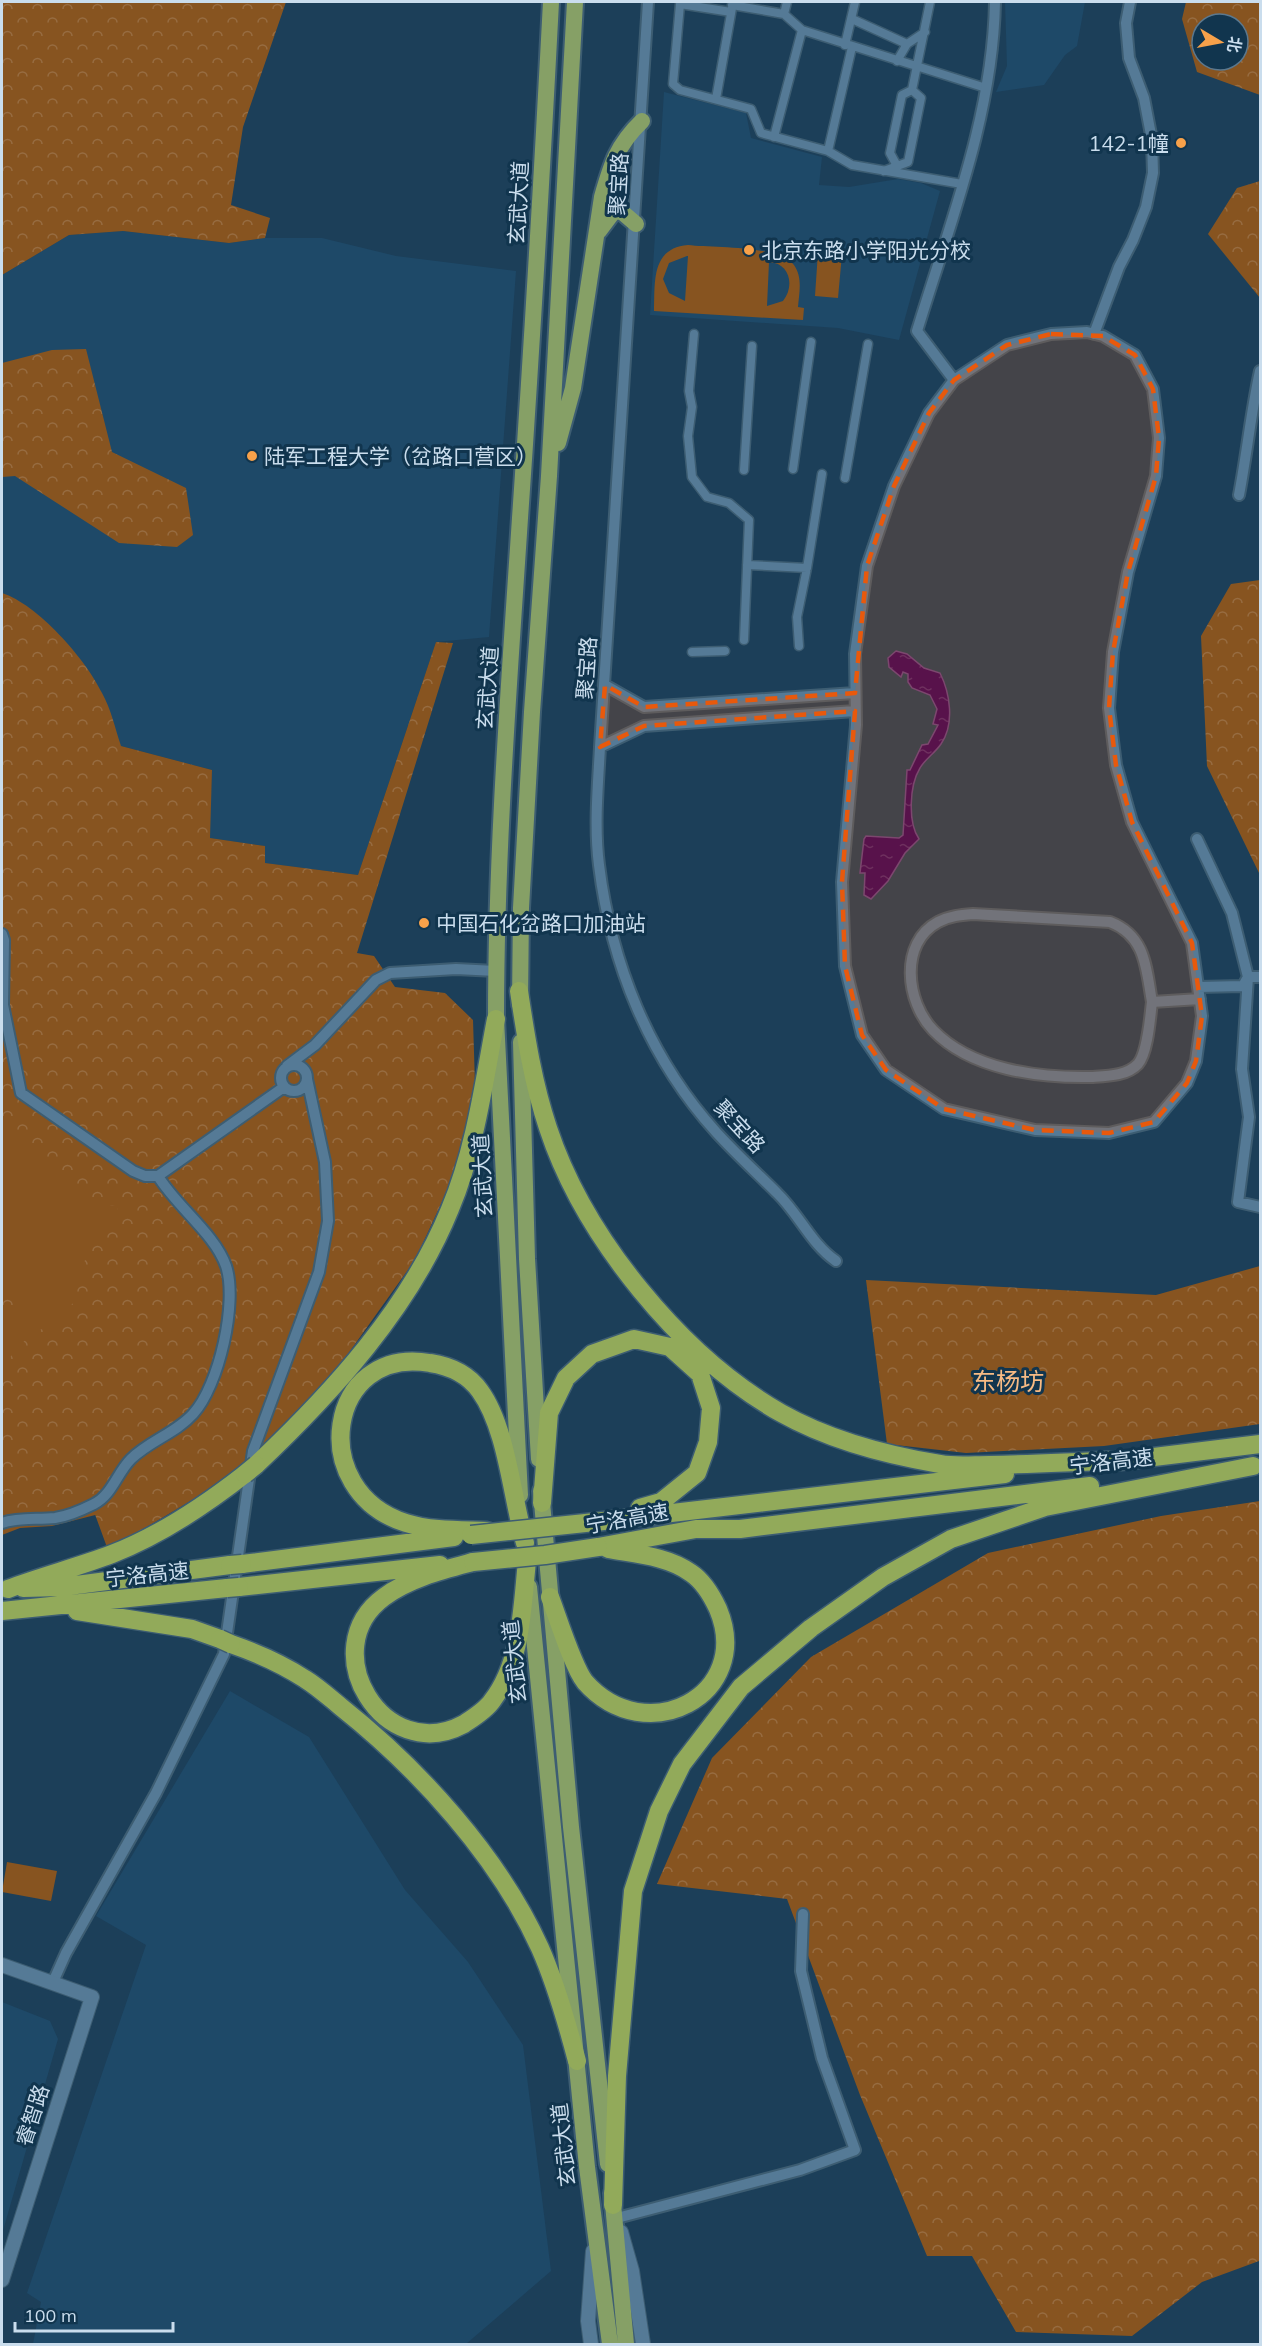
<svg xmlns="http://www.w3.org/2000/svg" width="1262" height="2346" font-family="Mulish,'Noto Sans SC',sans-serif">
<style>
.built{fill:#1e4968}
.green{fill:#875420;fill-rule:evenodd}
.forest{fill:url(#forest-crowns);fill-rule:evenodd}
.water{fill:url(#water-ripples);stroke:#624388;stroke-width:1.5}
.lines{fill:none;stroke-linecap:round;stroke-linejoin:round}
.pedestrian-casing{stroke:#3d5d72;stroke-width:11}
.minor-casing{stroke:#3d5d72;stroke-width:14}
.tertiary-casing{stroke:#3d5d72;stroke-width:16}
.trunk-casing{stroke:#3d5d72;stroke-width:20}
.motorway-casing{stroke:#3d5d72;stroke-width:21}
.pedestrian{stroke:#557a96;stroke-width:8}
.minor{stroke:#557a96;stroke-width:10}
.tertiary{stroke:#557a96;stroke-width:14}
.trunk{stroke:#86a066;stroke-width:16}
.motorway{stroke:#92aa5a;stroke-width:18}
.motorway-bridge-casing{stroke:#3d5d72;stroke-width:21;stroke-linecap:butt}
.motorway-bridge{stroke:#92aa5a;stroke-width:18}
.marked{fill:#e8590c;fill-opacity:0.2;stroke:#e8590c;stroke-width:4.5;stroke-dasharray:12 8;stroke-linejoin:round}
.poi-dot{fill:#f7a14a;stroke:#11354e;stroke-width:2}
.labels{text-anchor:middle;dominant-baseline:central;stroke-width:6;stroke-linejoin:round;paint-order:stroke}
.poi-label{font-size:21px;fill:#cadded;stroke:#11354e;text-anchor:start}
.street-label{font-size:21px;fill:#cadded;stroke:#11354e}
.quarter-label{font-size:24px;fill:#f8bb84;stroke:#11354e}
</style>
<defs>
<pattern id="forest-crowns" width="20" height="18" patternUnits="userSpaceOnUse" patternTransform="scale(1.5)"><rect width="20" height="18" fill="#875420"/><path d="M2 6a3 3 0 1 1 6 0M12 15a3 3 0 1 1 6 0" fill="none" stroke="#976c41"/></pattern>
<pattern id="water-ripples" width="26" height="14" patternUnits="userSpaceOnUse" patternTransform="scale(1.5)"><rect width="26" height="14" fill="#35015c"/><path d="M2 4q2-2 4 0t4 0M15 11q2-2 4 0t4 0" fill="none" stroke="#512674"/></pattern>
</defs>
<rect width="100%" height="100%" fill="#1c3f59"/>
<path class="built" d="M1005,2H1085L1077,46L1065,55L1044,85L996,92L1007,66Z
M664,92L746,113L751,138L822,157L819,185L849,187L898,179L921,183L940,191L899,340L838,328L650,315Z
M123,231L229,243L265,238H322L396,256L516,271L489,637L436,642L358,875L264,863V846L209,838L212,770L121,746L2,656V275L69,235Z
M230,1691L309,1737L405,1890L468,1962L523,2045L551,2271L466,2344H33L41,2302L27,2293L146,1945L96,1916Z
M2,2002L50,2021L58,2039L2,2234Z"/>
<path class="green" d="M688,245C713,248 779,245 794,265C803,278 799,293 798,307L804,308L803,320L654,311C655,282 651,248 688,245ZM687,256H688L685,301L669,293L663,279L669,263ZM769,262C790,263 795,286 783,301L767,306Z
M818,252L842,254L838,298L815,296Z
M2,867L133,1133L170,1496L52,1526L20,1528L2,1535Z
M7,1862L57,1871L51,1901L2,1892Z"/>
<path class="forest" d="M2,2H286L243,127L231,205L270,218L265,238L229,243L123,231L69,235L2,275Z
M1186,2H1260V95L1197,72L1182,19ZM1202,24H1238V60H1202Z
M1260,181V298L1208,234L1237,188Z
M86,349L112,452L186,488L193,535L177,547L119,543L15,476L2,477V363L52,350Z
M1260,580V875L1207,766L1201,636L1231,584Z
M2,593C37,604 86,659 102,693C111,709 115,728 121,746L212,770L210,838L265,846V863L358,875L436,642L453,643L357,953L374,956L395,987L445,993L473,1020L475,1085L455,1174L415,1260L323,1389L231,1477L108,1550L89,1498L2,1517V1374L12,1354L32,1333L55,1324L73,1303L80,1271L97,1234L121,1226L117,1205L92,1207L71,1189L39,1149L2,1129Z
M1260,1266V1424L1104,1446L966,1453L887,1444L866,1280L1156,1295Z
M2,1286L18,1298L15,1305L8,1308L2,1307Z
M1260,1501L1259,2261L1202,2282L1132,2336L1016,2332L972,2256H927L860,2095L787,1899L657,1884L712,1758L811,1657L988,1553L1161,1516Z"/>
<path class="water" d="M896,651L907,654L924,668L940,673C950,693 955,724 941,744C935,753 925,759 920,768C909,786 908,823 919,839L905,853L888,881L871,899L864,895L865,873H860L864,839L866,836L899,838L903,835L907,770H910L922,745L928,744L938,725L933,724L937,709L930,695L912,688L908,682V674L903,672L901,677L889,667L888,658Z"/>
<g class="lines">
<defs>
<path id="pedestrian" d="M732,5L784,14L802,30L986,88
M731,12L680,4L673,84L680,90L751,109L761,133L828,151L852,165L962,184
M784,14L787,2
M852,19L907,44
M845,45L855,2
M897,61L907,44L925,32
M716,99L732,8
M774,137L802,30
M828,151L852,47
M896,164L890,153L902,95L912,90
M884,171L908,162L921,98L912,90L930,2
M694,334L689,391L692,407L688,436L692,477L707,497L729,503L749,520L744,640
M793,469L811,342
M744,470L752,346
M845,478L868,344
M747,565L807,568
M799,646L797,617L807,568L822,474
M692,652L725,651"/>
<path id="minor" d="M648,2L600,747C598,786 594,826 599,865C611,963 649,1058 716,1132C735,1153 757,1173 777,1193C799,1214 811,1244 836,1261
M1087,332L1103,336L1135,355L1153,389L1159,438L1156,476L1128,572L1113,652L1109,708L1116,765L1132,822L1192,943L1202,1016L1196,1061L1187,1083L1154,1122L1109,1133L1035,1130L944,1109L886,1070L862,1035L845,966L842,882L856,725L855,654L867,566L894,486L929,413L954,380L1007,345L1051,334Z
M1094,334L1119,267L1133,240L1146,207L1153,173L1152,140L1144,98L1129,58L1126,23L1130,2
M954,380L917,331C950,223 993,115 995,2
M1239,495C1247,453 1251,412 1260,371
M605,685L644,707L855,693
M600,747L644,726L855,711
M1197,839L1232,913L1248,977L1242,1069L1249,1117L1238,1202L1260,1207
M2,934L4,940L3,1005L21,1093L133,1171L145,1176H158L284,1087
M1198,987L1243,986L1248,977H1260
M1152,1002C1150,1017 1148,1052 1138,1064C1127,1076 1107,1076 1091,1077C1039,1078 971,1070 933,1030C906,1002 899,943 938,922C949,916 961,915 973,914L1110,922C1146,936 1146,968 1152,1002L1200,999
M281 1078a13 13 0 1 1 26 0a13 13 0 1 1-26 0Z
M287,1066L315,1045L376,980L390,973L456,969L496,971
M2,1523C20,1517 37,1520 55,1518C69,1516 82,1510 94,1504C112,1495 117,1473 131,1459C149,1441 176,1433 193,1414C219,1386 238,1302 226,1266C215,1234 176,1206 158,1176
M53,1982L66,1953L156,1793L224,1654L253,1451L319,1272L328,1221L325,1162L307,1079
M617,2218L800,2170L855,2150L822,2058L801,1971L803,1914"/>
<path id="tertiary" d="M2,1965L92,1997L2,2280
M621,2232L632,2271L643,2344
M591,2344L588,2321L593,2251"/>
<path id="trunk" d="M599,231L614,211L622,212L636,224
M558,443L573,388L602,197C611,165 617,145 642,121
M520,1004L521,908L532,712L549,476L575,2
M521,1042L527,1259L539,1459
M541,1491L571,1827L608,2164
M520,1495L496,1019C496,852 509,685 520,518C532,346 542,174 551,2
M529,1587L587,2167L610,2344
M612,2193L626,2344"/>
<path id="motorway" d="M519,991C526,1038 533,1083 548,1128C584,1237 681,1356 781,1413C829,1440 886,1455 940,1464C956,1467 973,1465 989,1465C1035,1464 1080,1462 1125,1460
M1113,1462L1260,1444
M256,1465C332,1393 410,1308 450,1209C475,1150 484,1082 496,1019
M542,1503L549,1413L566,1378L592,1354L634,1339L670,1347L700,1374L711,1408L708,1442L697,1473L661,1502L640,1508
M595,1522L1005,1474
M487,1531C461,1530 431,1531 406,1523C305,1491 327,1345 430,1363C450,1366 468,1374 480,1391C507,1428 512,1498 525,1543
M598,1547L696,1529H740L1090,1486
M473,1562C443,1570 410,1578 384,1597C313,1649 384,1767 464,1724C473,1718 486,1710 492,1701C522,1662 522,1608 527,1561
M242,1564L454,1537
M239,1587L440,1565
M23,1588L61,1587L230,1565
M8,1589C42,1576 78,1567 112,1554C161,1535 204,1506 245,1474
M550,1597C558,1618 573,1667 585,1682C646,1751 754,1695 718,1609C712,1596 703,1581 691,1573C668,1556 635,1554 608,1549
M2,1611L227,1588
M77,1611L192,1629L220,1639
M231,1644C257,1653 282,1664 305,1679C318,1687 330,1698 341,1707C419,1769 499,1857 540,1948C556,1984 567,2023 577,2061
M613,2205L617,2076L633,1891L659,1811L682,1764L741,1687L811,1628L883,1577L951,1539L1045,1507L1253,1466"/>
</defs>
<use href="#pedestrian" class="pedestrian-casing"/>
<use href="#minor" class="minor-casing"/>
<use href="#tertiary" class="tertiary-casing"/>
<use href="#trunk" class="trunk-casing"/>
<use href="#motorway" class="motorway-casing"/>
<use href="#pedestrian" class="pedestrian"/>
<use href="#minor" class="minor"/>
<use href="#tertiary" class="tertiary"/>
<use href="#trunk" class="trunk"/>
<use href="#motorway" class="motorway"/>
<defs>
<path id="motorway-bridge" d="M245,1474L256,1465
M471,1535L595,1522
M473,1562L545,1555L598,1547
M230,1565L242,1564
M227,1588L239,1587
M220,1639L231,1644"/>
</defs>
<use href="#motorway-bridge" class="motorway-bridge-casing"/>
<use href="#motorway-bridge" class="motorway-bridge"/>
</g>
<path class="marked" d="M1051,334L1103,336L1135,355L1153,389L1159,438L1156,476L1128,572L1113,652L1109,708L1116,765L1132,822L1192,943L1202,1016L1196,1061L1187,1083L1154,1122L1109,1133L1035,1130L944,1109L886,1070L862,1035L845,966L842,882L855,711L644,726L600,747L605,685L644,707L855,693L867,566L894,486L929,413L954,380L1007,345Z"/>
<g class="poi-dot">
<circle cx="1181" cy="143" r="6"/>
<circle cx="749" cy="250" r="6"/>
<circle cx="252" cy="456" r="6"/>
<circle cx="424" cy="923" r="6"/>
</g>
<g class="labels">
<g class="poi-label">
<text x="1169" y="143" text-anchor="end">142-1幢</text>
<text x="761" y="250">北京东路小学阳光分校</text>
<text x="264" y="456">陆军工程大学（岔路口营区）</text>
<text x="436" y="923">中国石化岔路口加油站</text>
</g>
<g class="street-label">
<text transform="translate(618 184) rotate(-87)">聚宝路</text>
<text transform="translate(518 203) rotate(-87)">玄武大道</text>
<text transform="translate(586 668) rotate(-86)">聚宝路</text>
<text transform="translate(487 688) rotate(-86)">玄武大道</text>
<text transform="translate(740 1126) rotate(47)">聚宝路</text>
<text transform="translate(482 1176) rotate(-93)">玄武大道</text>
<text transform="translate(1111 1461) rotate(-7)">宁洛高速</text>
<text transform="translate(627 1518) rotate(-10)">宁洛高速</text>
<text transform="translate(147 1574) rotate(-6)">宁洛高速</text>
<text transform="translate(514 1662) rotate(-96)">玄武大道</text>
<text transform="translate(32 2115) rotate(-72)">睿智路</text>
<text transform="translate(563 2145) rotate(-96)">玄武大道</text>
</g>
<g class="quarter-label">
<text x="1008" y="1381">东杨坊</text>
</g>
</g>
<rect width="1262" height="2346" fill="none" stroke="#cadded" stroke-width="6"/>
<g transform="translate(1220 42) rotate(100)"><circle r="28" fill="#11354e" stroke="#5b788e" stroke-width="1.5"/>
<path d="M0-4.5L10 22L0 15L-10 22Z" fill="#f7a14a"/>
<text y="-9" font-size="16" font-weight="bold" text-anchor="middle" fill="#cadded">北</text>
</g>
<path d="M15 2322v9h158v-9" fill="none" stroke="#cadded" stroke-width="3"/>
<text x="24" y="2322" font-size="18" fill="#cadded" stroke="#11354e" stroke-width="4.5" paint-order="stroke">100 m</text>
</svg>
